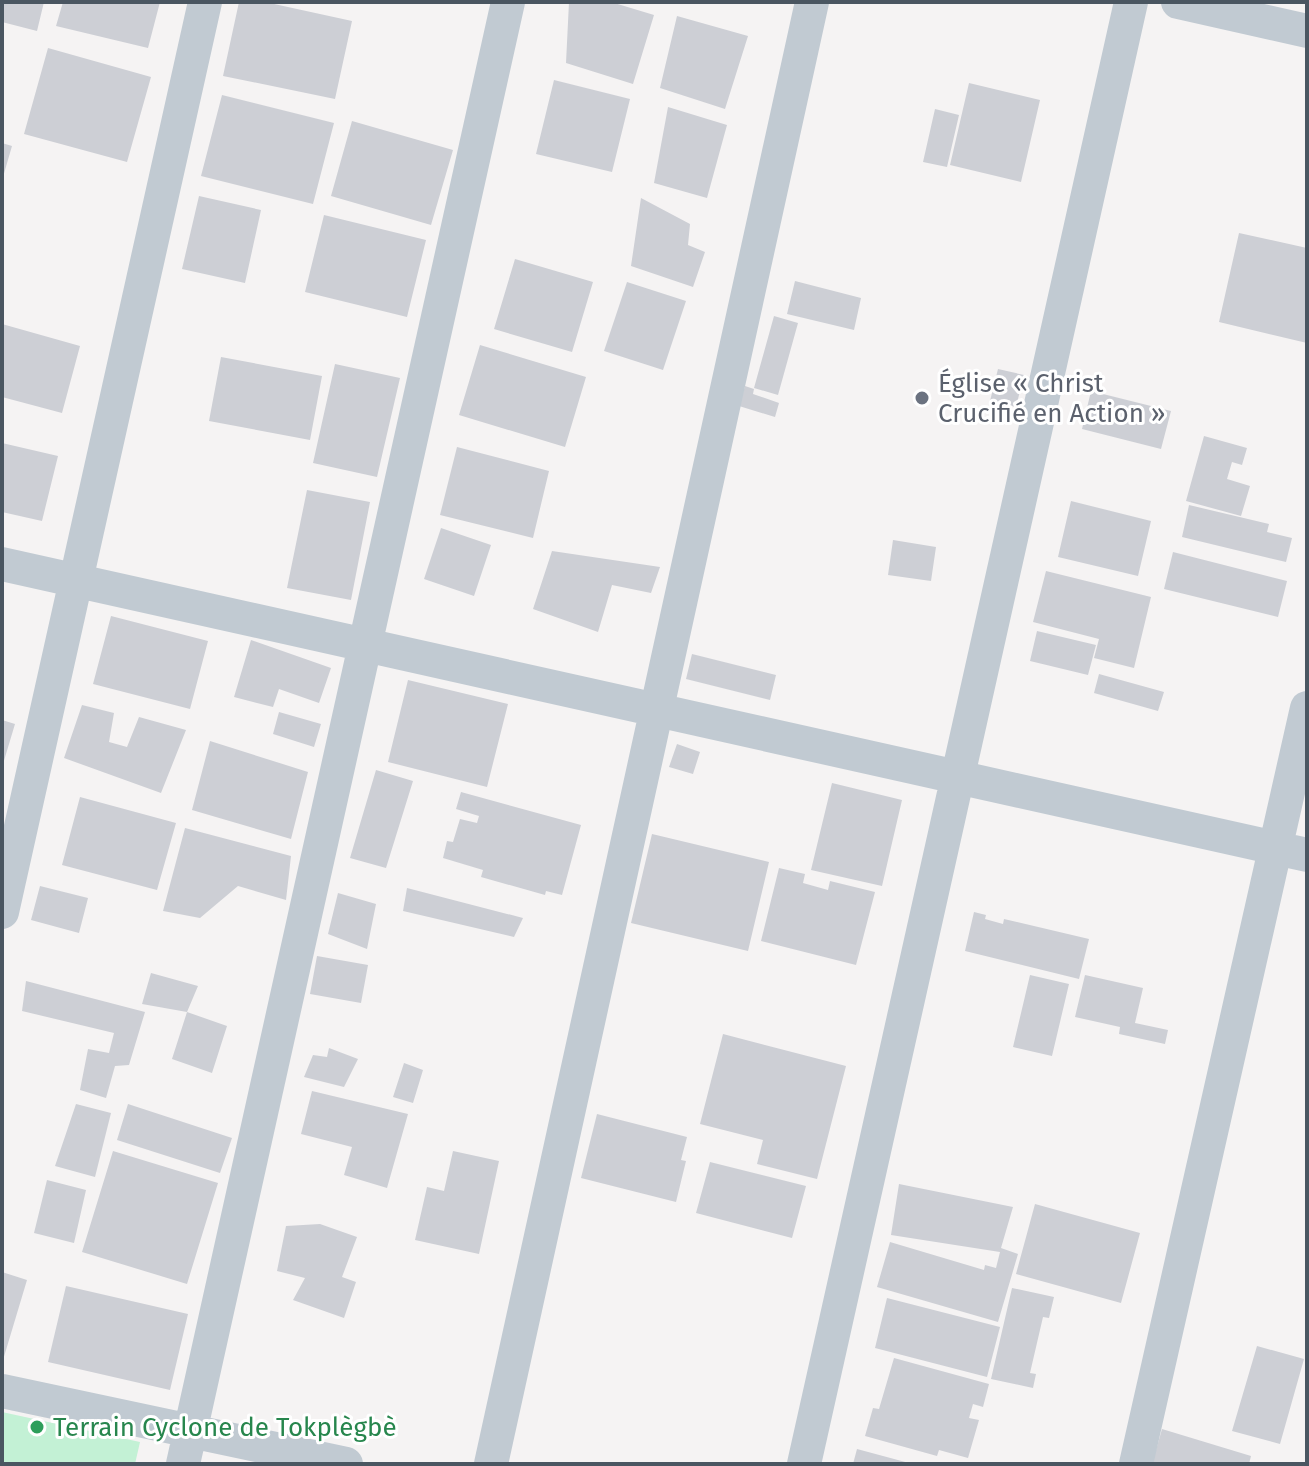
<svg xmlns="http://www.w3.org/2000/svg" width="1309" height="1466" font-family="'Fira Sans',sans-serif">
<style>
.green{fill:#c3f1d5}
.building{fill:#cdcfd5}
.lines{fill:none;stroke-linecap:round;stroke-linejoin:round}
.street{stroke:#c1cad2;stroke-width:34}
.worship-dot{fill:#6b7280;stroke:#fff;stroke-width:3}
.leisure-dot{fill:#2e9e5b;stroke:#fff;stroke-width:3}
.labels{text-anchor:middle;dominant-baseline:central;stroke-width:6;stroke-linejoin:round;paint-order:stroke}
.worship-label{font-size:26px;fill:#5b616d;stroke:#fff;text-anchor:start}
.leisure-label{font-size:26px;fill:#27864d;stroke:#fff;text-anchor:start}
</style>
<rect width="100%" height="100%" fill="#f5f3f3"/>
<path class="green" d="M2,1412L140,1442L135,1464H2Z"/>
<path class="building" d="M2,2H44L37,31L2,22Z
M63,2H160L148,48L56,26Z
M239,2H265L352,21L335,99L223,76Z
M569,2H611L654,15L633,84L566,63Z
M677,16L748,36L725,109L660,88Z
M48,48L151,77L127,162L24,134Z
M554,80L630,99L612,172L536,154Z
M969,83L1040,100L1021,182L950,165Z
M222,95L334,123L313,204L201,176Z
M668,107L727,125L707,198L654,183Z
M935,109L959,115L947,167L923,162Z
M352,121L453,150L431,225L331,196Z
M2,143L12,146L3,177H2Z
M199,196L261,210L245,283L182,269Z
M641,198L690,224L688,245L705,252L693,287L631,266Z
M324,215L426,240L407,317L305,292Z
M1239,233L1307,248V343L1219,322Z
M515,259L593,282L572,352L494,329Z
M795,281L861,298L854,330L787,314Z
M627,282L686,301L663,370L604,351Z
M774,316L798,323L778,395L754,388Z
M2,324L80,346L62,413L2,397Z
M480,345L586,377L565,447L459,415Z
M221,357L322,376L310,440L209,421Z
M335,364L400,378L377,477L313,463Z
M998,369L1024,375L1016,407L990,401Z
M745,386L754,389L753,394L779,403L775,417L739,406Z
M1091,391L1171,411L1161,449L1082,429Z
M1204,436L1247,448L1242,465L1232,462L1227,479L1250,486L1241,516L1186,501Z
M2,443L58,456L42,521L2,512Z
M457,447L549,471L533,538L440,515Z
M307,490L370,502L351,600L287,588Z
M1071,501L1151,521L1138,576L1058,557Z
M1189,505L1269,524L1267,532L1292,538L1286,562L1182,537Z
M441,528L491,545L474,596L424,579Z
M893,540L936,547L931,581L888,575Z
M552,551L660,567L651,593L612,585L598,632L533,609Z
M1173,552L1287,581L1278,617L1164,589Z
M1046,571L1151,597L1134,668L1094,658L1099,639L1033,622Z
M111,616L208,641L190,709L93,684Z
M1037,631L1096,645L1088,675L1030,661Z
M251,640L331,668L319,703L279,689L273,707L234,697Z
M692,654L776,675L770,700L686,679Z
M1099,674L1164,692L1158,711L1094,693Z
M408,680L508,704L487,787L388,762Z
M82,705L114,713L109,742L127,747L139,717L186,730L161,793L64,758Z
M279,712L321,724L314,747L273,734Z
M2,720L15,724L3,764H2Z
M210,741L308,772L291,839L192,810Z
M677,744L700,752L693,774L669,767Z
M376,770L413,781L386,868L350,858Z
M832,783L902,800L882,886L811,870Z
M461,792L581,825L562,895L546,891L545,895L481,877L483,870L443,858L447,841L453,842L460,819L477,823L479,816L456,809Z
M80,797L176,823L157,890L62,865Z
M185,828L291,856L286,900L238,886L200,918L163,911Z
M652,834L769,862L748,951L631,923Z
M779,868L805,874L803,883L828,890L830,881L875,892L856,965L761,941Z
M40,886L88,898L79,933L31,920Z
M407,888L523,918L514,937L403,911Z
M338,893L376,904L367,949L328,934Z
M974,912L986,915L985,919L1003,924L1004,919L1089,939L1079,979L965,951Z
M317,956L368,965L361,1003L310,994Z
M151,973L198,986L187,1012L142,1004Z
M1030,975L1069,984L1052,1056L1013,1047Z
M1085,975L1143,988L1135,1023L1168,1030L1165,1044L1119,1034L1120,1027L1075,1017Z
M26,981L145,1012L129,1065L115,1066L106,1098L80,1090L88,1049L109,1053L114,1033L22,1011Z
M187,1012L227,1026L212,1073L172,1059Z
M723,1034L846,1066L817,1179L757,1164L763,1140L700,1124Z
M329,1048L358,1059L344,1087L304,1077L313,1055L327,1057Z
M404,1063L423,1070L413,1103L393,1097Z
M312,1091L408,1114L387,1188L344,1175L352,1147L301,1134Z
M76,1104L111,1113L95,1177L55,1166Z
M128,1104L232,1138L220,1173L117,1140Z
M597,1114L687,1137L681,1160L686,1161L676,1202L581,1178Z
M113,1151L218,1183L187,1284L82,1252Z
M453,1151L499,1161L479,1254L415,1240L427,1187L444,1191Z
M710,1162L806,1186L792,1238L696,1213Z
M47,1180L86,1190L74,1243L34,1233Z
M899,1184L1013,1207L1001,1248L1018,1254L998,1322L877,1287L890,1242L984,1270L985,1265L996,1268L1000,1252L891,1235Z
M1035,1204L1140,1233L1121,1303L1016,1274Z
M320,1224L357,1237L342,1277L356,1282L344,1318L293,1300L305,1278L277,1271L286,1226Z
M2,1272L27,1280L3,1360H2Z
M66,1286L188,1314L170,1390L48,1362Z
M1012,1288L1054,1297L1049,1318L1043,1317L1030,1373L1036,1374L1033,1388L991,1379Z
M887,1298L1000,1327L987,1377L875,1348Z
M1257,1346L1304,1359L1280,1444L1232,1431Z
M894,1358L989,1384L983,1407L973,1404L969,1418L979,1420L968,1458L939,1450L937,1456L865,1436L873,1408L879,1409Z
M1162,1429L1251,1456L1249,1464H1152Z
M857,1449L909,1463V1464H853Z"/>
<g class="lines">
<path class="street" d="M1178,2L1307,31
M2,564L1307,855
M2,912L205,2
M2,1391L346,1464
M183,1464L508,2
M491,1464L812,2
M804,1464L1131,2
M1136,1464L1307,708"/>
</g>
<circle class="worship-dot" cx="922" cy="398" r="8"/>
<circle class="leisure-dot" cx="37" cy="1427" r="8"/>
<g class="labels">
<g class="worship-label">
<text x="938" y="383">Église « Christ<tspan x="938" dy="30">Crucifié en Action »</tspan></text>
</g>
<g class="leisure-label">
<text x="53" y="1427">Terrain Cyclone de Tokplègbè</text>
</g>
</g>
<rect width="1309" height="1466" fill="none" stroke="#4a5661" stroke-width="8"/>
</svg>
